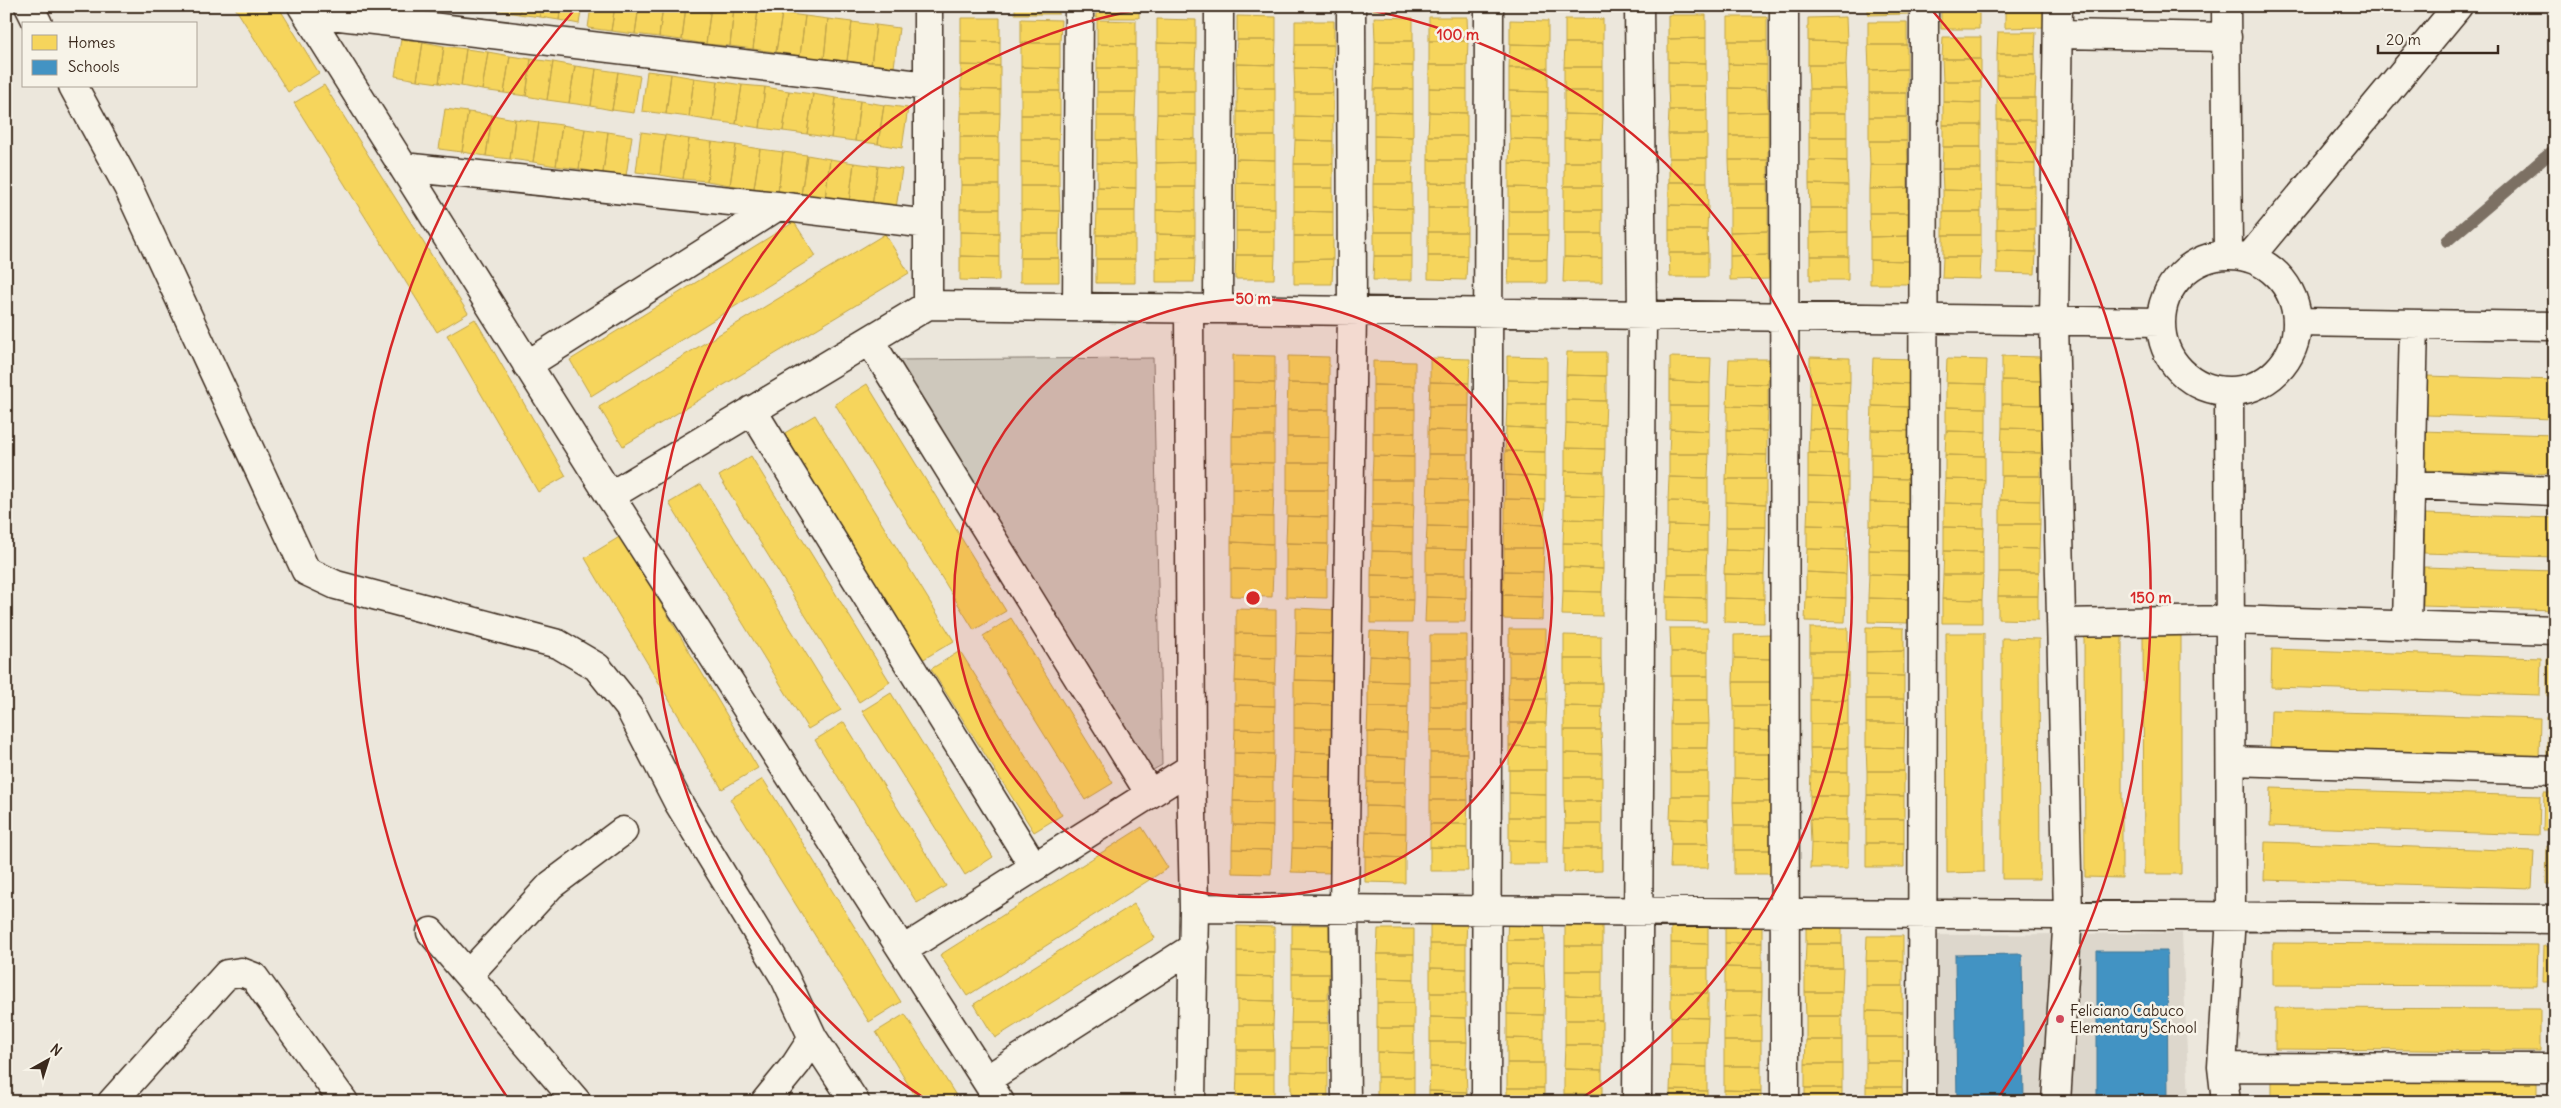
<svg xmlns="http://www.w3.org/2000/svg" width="2561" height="1108" font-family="Delius,sans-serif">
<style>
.built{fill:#ddd7cc}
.green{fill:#cec8bc;stroke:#84796d}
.homes{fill:#f6d55c;stroke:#bea249}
.schools{fill:#4393c3;stroke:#417492}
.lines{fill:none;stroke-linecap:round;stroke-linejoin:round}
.stream{stroke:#7c7064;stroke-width:12}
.minor-casing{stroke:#3b2a1e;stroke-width:31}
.minor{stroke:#f7f3e8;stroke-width:28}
.ring{fill:none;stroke:#d62828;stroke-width:2.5}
.poi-dot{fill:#d1495b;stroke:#f7f3e8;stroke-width:2}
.labels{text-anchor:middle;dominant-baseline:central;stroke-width:5;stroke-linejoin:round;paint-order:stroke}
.poi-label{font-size:15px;fill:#3b2a1e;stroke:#f7f3e8;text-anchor:start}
.centre{fill:#d62828;stroke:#f7f3e8;stroke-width:2.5}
.ring-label{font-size:15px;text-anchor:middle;font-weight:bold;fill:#d62828;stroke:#f7f3e8;stroke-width:5;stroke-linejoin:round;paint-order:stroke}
</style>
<rect width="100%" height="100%" fill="#ece7dc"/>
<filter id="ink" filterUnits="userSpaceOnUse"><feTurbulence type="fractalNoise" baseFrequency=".02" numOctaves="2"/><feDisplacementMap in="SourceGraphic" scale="10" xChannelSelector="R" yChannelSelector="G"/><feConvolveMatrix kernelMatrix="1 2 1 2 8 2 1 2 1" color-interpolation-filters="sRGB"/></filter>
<g filter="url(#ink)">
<path class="built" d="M2182,933L2189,1102H1933L1935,935Z"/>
<path class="green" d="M1153,358L1162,765L1146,774L894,360Z"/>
<path class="homes" d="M234,6H278L319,73L288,92Z
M480,6H500V11Z
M500,6H521L519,14L500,11Z
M521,6H541L540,17L519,14Z
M541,6H561L559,20L540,17Z
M561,6H582L579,24L559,20Z
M591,6H615L611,31L588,28Z
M615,6H639L635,34L611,31Z
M639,6H663L659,37L635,34Z
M663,6H686L682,40L659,37Z
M686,6H711L706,44L682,40Z
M711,6L734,7L730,46L706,44Z
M879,6H902L901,12L878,8Z
M1015,6H1059V14H1015Z
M1096,6H1139V18H1096Z
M1156,6H1194V8H1156Z
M1291,6H1329V7H1291Z
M1373,6H1411V10H1373Z
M1430,6H1468V9L1430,8Z
M1670,6H1710V12L1671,11Z
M1726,6H1766V10H1726Z
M1807,6H1847V8L1807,9Z
M1868,6H1907L1908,14L1868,15Z
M1941,6H1979V29H1941Z
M2005,6H2043L2044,27L2005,28Z
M734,7L758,10L753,49L730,46Z
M758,10L782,13L776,52L753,49Z
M782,13L805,16L800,56L776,52Z
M1668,15H1706V38L1668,39Z
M805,16L828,19L824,59L800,56Z
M1237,16L1276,17V40H1237Z
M1374,17L1413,18V41H1375Z
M1429,17H1467L1468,41H1429Z
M1728,17H1767V41H1728Z
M1846,17L1847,42L1808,41V18Z
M961,18H1000V42L961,41Z
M828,19L852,22L847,61L824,59Z
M1021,19L1061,20L1060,43H1021Z
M1157,19L1196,20V44L1157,43Z
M1565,19H1603V43H1565Z
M1097,20L1136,21V45L1097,44Z
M1510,20L1548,21V45L1510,44Z
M1295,21H1334V45H1295Z
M852,22L876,25L871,65L847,61Z
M1868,22H1907V45H1868Z
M876,25L899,28L894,67L871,65Z
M1998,32H2036L2035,54H1997Z
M1943,37H1981V59H1942Z
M1706,38V63L1668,62V39Z
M401,39L423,42L417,80L395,76Z
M1237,40H1276L1275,65L1236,64Z
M961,41L1000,42V66L961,65Z
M1375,41H1413V66L1375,65Z
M1429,41H1468L1467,65H1429Z
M1728,41H1767V65L1728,64Z
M1808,41L1847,42L1846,65H1808Z
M423,42L444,46L439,83L417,80Z
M1021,43H1060V68L1021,67Z
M1157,43L1196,44L1195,67H1157Z
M1565,43H1603V67H1564Z
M1097,44L1136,45V68H1097Z
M1510,44L1548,45V68H1509Z
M1295,45H1334L1333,69L1294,68Z
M1868,45H1907V69L1869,70Z
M444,46L466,49L461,86L439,83Z
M466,49L488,52L482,90L461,86Z
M488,52L510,56L504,93L482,90Z
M1997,54H2035L2036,76L1997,75Z
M510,56L531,59L526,96L504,93Z
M531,59L553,62L547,100L526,96Z
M1942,59H1981V81H1943Z
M553,62L575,66L569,103L547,100Z
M1668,62L1706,63V86H1668Z
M1236,64L1275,65V88H1237Z
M1728,64L1767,65V89L1729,88Z
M961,65L1000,66V90L961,89Z
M1375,65L1413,66V89H1374Z
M1429,65H1467V89L1429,88Z
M1808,65H1846L1847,89H1809Z
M575,66L596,69L591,106L569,103Z
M1021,67L1060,68V91H1021Z
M1157,67H1195V91H1157Z
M1564,67H1603V91H1564Z
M1097,68H1136V92H1097Z
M1294,68L1333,69V93H1295Z
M1509,68H1548V92L1509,91Z
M596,69L618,72L612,110L591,106Z
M1907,69V93H1869V70Z
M647,71L671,74L666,114L642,111Z
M618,72L640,76L634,113L612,110Z
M671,74L694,78L689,117L666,114Z
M1997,75L2036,76L2035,98H1997Z
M694,78L718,81L713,121L689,117Z
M718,81L742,85L736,124L713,121Z
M1943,81H1981V103L1943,102Z
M324,85L468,313L437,332L294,103Z
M742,85L765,87L760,128L736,124Z
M1668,86H1706L1707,110H1669Z
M765,87L789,91L783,131L760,128Z
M1237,88H1275V112H1237Z
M1429,88L1467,89V113L1429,112Z
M1729,88L1767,89L1768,112L1729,113Z
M961,89L1000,90V113H961Z
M1374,89H1413V113L1374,112Z
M1809,89H1847V113H1809Z
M789,91L813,94L807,134L783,131Z
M1021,91H1060V115H1021Z
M1157,91H1195V115L1157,114Z
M1509,91L1548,92V116L1509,115Z
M1564,91H1603V115L1564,114Z
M1097,92H1136L1135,116H1097Z
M1295,93H1333V117L1295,116Z
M1869,93H1907V117H1869Z
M813,94L836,98L831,138L807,134Z
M836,98L860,101L855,141L831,138Z
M1997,98H2035V120H1997Z
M860,101L884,105L878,144L855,141Z
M1943,102L1981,103V125H1943Z
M884,105L908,108L902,148L878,144Z
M445,109L468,112L462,152L439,149Z
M1669,110H1707V134H1668Z
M468,112L492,115L486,156L462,152Z
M1237,112H1275V136H1237Z
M1374,112L1413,113V137L1374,136Z
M1429,112L1467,113V136H1428Z
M1768,112V136H1729V113Z
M961,113H1000L999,137H960Z
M1809,113H1847V137H1809Z
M1157,114L1195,115V139L1156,138Z
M1564,114L1603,115L1602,139L1564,138Z
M492,115L515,119L510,159L486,156Z
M1021,115H1060L1059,139H1021Z
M1509,115L1548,116V140L1510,139Z
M1097,116H1135V140H1097Z
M1295,116L1333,117V141L1295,140Z
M1869,117H1907V141H1869Z
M515,119L539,122L533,162L510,159Z
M1997,120H2035L2036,142H1997Z
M539,122L562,125L556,166L533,162Z
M562,125L585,129L579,169L556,166Z
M1943,125H1981V147H1943Z
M585,129L608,132L603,173L579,169Z
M608,132L632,136L626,176L603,173Z
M641,132L665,135L660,175L636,172Z
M1668,134H1707V158H1669Z
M665,135L689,139L683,179L660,175Z
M1237,136H1275V160L1236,159Z
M1374,136L1413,137V161H1374Z
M1428,136H1467V160H1428Z
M1729,136H1768V160H1729Z
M960,137H999V161H960Z
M1809,137H1847V161L1809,160Z
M1156,138L1195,139V162L1156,163Z
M1564,138L1602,139V162H1564Z
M689,139L712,142L707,181L683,179Z
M1021,139H1059V163L1021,162Z
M1510,139L1548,140V164L1509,163Z
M1097,140H1135L1136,164L1097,163Z
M1295,140L1333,141V164H1294Z
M1869,141H1907L1908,165H1870Z
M712,142L736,145L730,185L707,181Z
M1997,142H2036L2035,164L1997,163Z
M736,145L760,149L754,188L730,185Z
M1943,147H1981V169H1942Z
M760,149L783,152L778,192L754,188Z
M783,152L807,155L801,195L778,192Z
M807,155L830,159L825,199L801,195Z
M1669,158H1707V182H1669Z
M830,159L854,163L849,202L825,199Z
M1236,159L1275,160V184L1236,183Z
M1428,160H1467V184L1428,183Z
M1729,160H1768V184H1730Z
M1809,160L1847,161L1848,185L1809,184Z
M960,161H999V185H961Z
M1374,161H1413L1412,184H1373Z
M1021,162L1059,163V186H1021Z
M1195,162V187H1156V163Z
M1564,162H1602V186H1564Z
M854,163L878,166L872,206L849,202Z
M1097,163L1136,164V188L1097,187Z
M1509,163L1548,164V188L1509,187Z
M1997,163L2035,164V186L1997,185Z
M1294,164H1333V188H1294Z
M1870,165H1908V188L1869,189Z
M878,166L902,169L896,208L872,206Z
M1942,169H1981V191L1943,190Z
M1669,182H1707L1708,206L1669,205Z
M1236,183L1275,184V208L1236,207Z
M1428,183L1467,184V208H1428Z
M1373,184H1412V209L1373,208Z
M1730,184H1768V208H1730Z
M1809,184L1848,185V208H1810Z
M961,185H999V209H960Z
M1997,185L2035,186V208H1997Z
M1021,186H1059L1060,211L1021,210Z
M1564,186H1602V210H1564Z
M1097,187L1136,188L1135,211H1097Z
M1156,187H1195V211L1156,210Z
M1509,187L1548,188V211H1509Z
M1294,188H1333V212L1294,211Z
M1908,188V213H1869V189Z
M1943,190L1981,191V212H1943Z
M1669,205L1708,206L1707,230H1669Z
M1236,207L1275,208V231H1236Z
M1373,208L1412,209V232H1374Z
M1428,208H1467V232H1428Z
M1730,208H1768V231L1730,232Z
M1810,208H1848V232L1810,233Z
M1997,208H2035V229H1997Z
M960,209H999V233L960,232Z
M1021,210L1060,211L1059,234H1021Z
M1156,210L1195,211V235L1156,234Z
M1564,210H1602V234H1564Z
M1097,211H1135V235H1096Z
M1294,211L1333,212V236H1294Z
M1509,211H1548V235H1509Z
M1943,212H1981V235H1943Z
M1869,213H1908V236L1870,237Z
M794,222L816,256L591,396L570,360Z
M1997,229H2035L2036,252L1997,251Z
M1669,230H1707L1708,253H1669Z
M1236,231H1275V255H1236Z
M1768,231V255L1730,256V232Z
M960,232L999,233V257L960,256Z
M1374,232H1412V256H1374Z
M1428,232H1467V256H1428Z
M1848,232V256H1810V233Z
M885,234L909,273L623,446L599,407Z
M1021,234H1059V258H1020Z
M1156,234L1195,235V258H1156Z
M1564,234H1602V258L1564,257Z
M1096,235H1135V259H1096Z
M1509,235H1548L1547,259H1509Z
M1943,235H1981V257H1943Z
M1294,236H1333V259L1294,260Z
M1908,236L1909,261L1870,260V237Z
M1997,251L2036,252L2035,274L1997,273Z
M1669,253H1708V277H1670Z
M2550,254H2555V297H2551Z
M1236,255H1275L1274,279H1235Z
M1768,255L1769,279L1730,280V256Z
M960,256L999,257V281L960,280Z
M1374,256H1412V280H1373Z
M1428,256H1467L1466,280L1428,279Z
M1810,256H1848V280H1810Z
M1564,257L1602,258V282H1563Z
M1943,257H1981L1980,279L1942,278Z
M1020,258H1059V282H1020Z
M1156,258H1195L1194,282H1156Z
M1096,259H1135V283H1096Z
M1333,259L1332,284H1294V260Z
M1509,259H1547V283H1508Z
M1870,260L1909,261L1908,284H1870Z
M475,319L566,476L538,492L447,335Z
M1567,352H1606V376L1566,375Z
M1233,355L1275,356V383L1233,382Z
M1288,356L1329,357V384L1288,383Z
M1507,356L1547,357V381L1507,380Z
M2002,356L2042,357V381L2002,380Z
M1670,357L1711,358L1710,383L1670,381Z
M1810,357L1850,358V382L1810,381Z
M1430,358L1470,359L1469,383L1430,382Z
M1873,358L1913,359L1912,384L1872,382Z
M1729,359H1769L1768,384L1728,383Z
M1947,359L1987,360L1986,384L1946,383Z
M1373,361L1415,362V386L1373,385Z
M1566,375L1606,376V401L1566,400Z
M2427,376L2555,380V419L2427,415Z
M1507,380L1547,381L1546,404H1507Z
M2002,380L2042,381V405L2002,404Z
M1670,381L1710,383V406H1670Z
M1810,381L1850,382L1849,406L1810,405Z
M1233,382L1275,383L1274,409H1233Z
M1430,382L1469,383V406H1429Z
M1872,382L1912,384L1911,407L1872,406Z
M1288,383L1329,384V410H1287Z
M1728,383L1768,384V407L1727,406Z
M1946,383L1986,384V408L1946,407Z
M867,384L1006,611L974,630L835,404Z
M1373,385L1415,386V409H1373Z
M1566,400L1606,401L1605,425L1566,423Z
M1507,404H1546V429L1506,427Z
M2002,404L2042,405V429L2002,428Z
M1810,405L1849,406V430L1809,429Z
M1429,406H1469L1468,431L1428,430Z
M1670,406H1710L1709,431L1670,429Z
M1727,406L1768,407L1767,431L1727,430Z
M1872,406L1911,407V431L1871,430Z
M1946,407L1986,408V432L1946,431Z
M1233,409H1274V436H1232Z
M1373,409H1415V433H1373Z
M1287,410H1329V437H1287Z
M815,415L954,641L922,660L783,434Z
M1566,423L1605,425V449L1565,448Z
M1506,427L1546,429L1545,452L1505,451Z
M2002,428L2042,429L2041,453L2001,452Z
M1670,429L1709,431V454H1669Z
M1809,429L1849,430L1848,454L1808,453Z
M1428,430L1468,431V454H1428Z
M1727,430L1767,431V455L1727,454Z
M1871,430L1911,431V455L1871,454Z
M1946,431L1986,432L1985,456L1945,455Z
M2421,431L2555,435V474L2420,470Z
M1373,433H1415L1414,457L1373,456Z
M1232,436H1274V463L1232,462Z
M1287,437H1329V463H1287Z
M1565,448L1605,449L1604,472L1565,471Z
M1505,451L1545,452V477L1505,475Z
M2001,452L2041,453V476H2001Z
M1808,453L1848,454V478L1808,477Z
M1428,454H1468V479L1428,478Z
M1669,454H1709L1708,478L1669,477Z
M1727,454L1767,455L1766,479H1726Z
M1871,454L1911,455L1910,479L1871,478Z
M1945,455L1985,456V480L1945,479Z
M751,456L890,682L859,702L719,476Z
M1373,456L1414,457V480H1372Z
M1232,462L1274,463V490L1232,489Z
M1287,463H1329L1328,490H1287Z
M1565,471L1604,472V496L1564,495Z
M1505,475L1545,477V500L1505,499Z
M2001,476H2041L2040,501L2000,500Z
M1669,477L1708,478V502L1668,501Z
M1808,477L1848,478V502L1808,501Z
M1428,478L1468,479L1467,502H1427Z
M1871,478L1910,479V503L1870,502Z
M1726,479H1766V504L1726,502Z
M1945,479L1985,480L1984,504L1944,503Z
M1372,480H1414V504H1372Z
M701,484L841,710L808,729L669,503Z
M1232,489L1274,490L1273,517L1232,516Z
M1287,490H1328V517L1287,516Z
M1564,495L1604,496L1603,520L1564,519Z
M1505,499L1545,500L1544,525L1505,523Z
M2000,500L2040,501V524H2000Z
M1668,501L1708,502L1707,526L1668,525Z
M1808,501L1848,502L1847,526L1807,525Z
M1427,502H1467V527L1427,526Z
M1726,502L1766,504V527H1726Z
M1870,502L1910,503L1909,527L1870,526Z
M1944,503L1984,504V528L1944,527Z
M1372,504H1414L1413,528L1372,527Z
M2425,514L2555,518V557L2424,553Z
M1232,516L1273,517V544L1231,542Z
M1287,516L1328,517V544L1286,543Z
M1564,519L1603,520V544L1563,543Z
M1505,523L1544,525V548H1504Z
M2000,524H2040L2039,549L1999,548Z
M1668,525L1707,526V550L1667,549Z
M1807,525L1847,526V550L1807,549Z
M1427,526L1467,527L1466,550L1426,549Z
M1870,526L1909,527V551L1869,550Z
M1372,527L1413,528V552L1372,551Z
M1726,527H1766L1765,551L1725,550Z
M1944,527L1984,528L1983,552L1944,551Z
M621,536L758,768L722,789L585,558Z
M1231,542L1273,544V570L1231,569Z
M1286,543L1328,544L1327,571L1286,570Z
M1563,543L1603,544V569L1563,567Z
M1504,548H1544L1543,572L1504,571Z
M1999,548L2039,549V572H1999Z
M1426,549L1466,550V574H1426Z
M1667,549L1707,550L1706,574H1667Z
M1807,549L1847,550L1846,574L1806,572Z
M1725,550L1765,551L1764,575L1724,574Z
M1869,550L1909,551L1908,575L1869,574Z
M1372,551L1413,552V576L1371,575Z
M1944,551L1983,552V575H1943Z
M1563,567L1603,569L1602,592L1563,591Z
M2424,567L2555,571V610L2423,606Z
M1231,569L1273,570L1272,597L1231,596Z
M1286,570L1327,571V598L1286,597Z
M1504,571L1543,572V596L1503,595Z
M1806,572L1846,574V598L1806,597Z
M1999,572H2039L2038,596H1998Z
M1426,574H1466V598L1426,597Z
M1667,574H1706V598L1666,597Z
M1724,574L1764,575V599L1724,598Z
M1869,574L1908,575V599L1868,598Z
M1371,575L1413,576V600L1371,599Z
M1943,575H1983L1982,600L1942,599Z
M1563,591L1602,592V616L1562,615Z
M1503,595L1543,596L1542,620L1503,619Z
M1998,596H2038V620L1998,619Z
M1426,597L1466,598L1465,622H1425Z
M1666,597L1706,598V622L1666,621Z
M1806,597L1846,598L1845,622L1805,621Z
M1724,598L1764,599V623L1724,622Z
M1868,598L1908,599V623L1868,622Z
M1371,599L1413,600L1412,623H1371Z
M1942,599L1982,600V623H1942Z
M1296,608L1336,610V634L1296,633Z
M1236,609L1276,610V634L1236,633Z
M1011,618L1113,783L1085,800L983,636Z
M1866,627L1904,628V651L1866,652Z
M1670,628H1708V652H1671Z
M1810,628H1848V652H1810Z
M1509,629H1546V652H1509Z
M1370,631L1409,633L1408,658L1369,656Z
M1236,633L1276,634V658L1236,657Z
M1296,633L1336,634L1335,657L1295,656Z
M1946,633H1984V872L1947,873Z
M1771,634L1772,659L1734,658V635Z
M2143,634H2181V874H2144Z
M1430,635H1467V659H1430Z
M1564,635L1601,636V659H1564Z
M2084,637H2122V878L2085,877Z
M2002,638L2039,639L2040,879H2002Z
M2272,649L2541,658L2540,695L2271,687Z
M960,651L1062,815L1034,832L931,669Z
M1904,651V676L1866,675V652Z
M1509,652H1546V676H1509Z
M1671,652H1708V676H1671Z
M1810,652H1848V676H1810Z
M1295,656L1335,657L1334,681L1294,680Z
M1369,656L1408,658V682L1368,681Z
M1236,657L1276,658L1275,683L1235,681Z
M1734,658L1772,659V682H1733Z
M2547,658H2555V696H2547Z
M1430,659H1467V682H1430Z
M1564,659H1601L1602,683H1564Z
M1866,675L1904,676V699H1866Z
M1509,676H1546L1547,699H1508Z
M1671,676H1708V700H1671Z
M1810,676H1848V700H1810Z
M1294,680L1334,681V705L1294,704Z
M1235,681L1275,683V706L1235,705Z
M1368,681L1408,682V707H1368Z
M1430,682H1467V706H1430Z
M1733,682H1772L1771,706H1734Z
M1564,683H1602V707L1564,706Z
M891,693L993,857L965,875L862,711Z
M1508,699H1547L1546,723H1509Z
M1866,699H1904L1905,723H1866Z
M1671,700H1708L1709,724H1670Z
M1810,700H1848V724H1810Z
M1294,704L1334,705V729L1294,728Z
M1235,705L1275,706L1274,730L1235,729Z
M1430,706H1467V730H1430Z
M1564,706L1602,707L1601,730H1564Z
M1734,706H1771V731L1734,730Z
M1368,707H1408L1407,733L1367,732Z
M2271,710L2540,718L2539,757L2270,748Z
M2547,717H2555V755H2547Z
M844,722L946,886L917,903L815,740Z
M1509,723H1546V747L1509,746Z
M1866,723H1905L1904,748L1866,747Z
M1670,724H1709L1708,748H1670Z
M1810,724H1848V748H1810Z
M1294,728L1334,729L1333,753L1294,752Z
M1235,729L1274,730V754L1234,753Z
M1430,730H1467V753H1430Z
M1564,730H1601L1602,754L1564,753Z
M1734,730L1771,731V754H1734Z
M1367,732L1407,733V758L1367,756Z
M1509,746L1546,747V770H1509Z
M1866,747L1904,748V771H1867Z
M1670,748H1708V772H1671Z
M1810,748H1848V772H1811Z
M1294,752L1333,753V777L1293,776Z
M1234,753L1274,754L1273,778L1234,777Z
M1430,753H1467V777H1430Z
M1564,753L1602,754V777H1564Z
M1734,754H1771L1772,779L1734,778Z
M1367,756L1407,758L1406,782H1367Z
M1509,770H1546V794L1509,793Z
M1867,771H1904V796L1867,795Z
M1671,772H1708V796H1671Z
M1811,772H1848V796H1810Z
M1293,776L1333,777L1332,801L1292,800Z
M1234,777L1273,778V802L1233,801Z
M1430,777H1467L1468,800H1430Z
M1564,777H1602V801H1564Z
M1734,778L1772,779V802H1733Z
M763,779L901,1002L869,1022L730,799Z
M1367,782H1406V807L1366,806Z
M2271,788L2540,796L2539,835L2270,826Z
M2544,792H2555V830H2543Z
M1509,793L1546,794V817H1509Z
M1867,795L1904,796V819H1866Z
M1671,796H1708V820L1670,819Z
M1810,796H1848V820L1810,819Z
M1292,800L1332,801V825L1292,824Z
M1430,800H1468L1467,824H1430Z
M1233,801L1273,802V826L1233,825Z
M1564,801H1602V824H1565Z
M1733,802H1772L1771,826H1734Z
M1366,806L1406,807V833L1366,832Z
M1509,817H1546V841L1509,840Z
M1670,819L1708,820L1709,844H1671Z
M1810,819L1848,820V844L1811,843Z
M1866,819H1904V843H1866Z
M1292,824L1332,825L1331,849L1292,848Z
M1430,824H1467V848L1430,847Z
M1565,824H1602V848H1564Z
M1233,825L1273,826L1272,850L1232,849Z
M1734,826H1771L1772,850H1734Z
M1142,827L1168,868L967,996L940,955Z
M1366,832L1406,833L1405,858L1365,856Z
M1509,840L1546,841V864H1509Z
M2265,842L2534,851L2532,888L2264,880Z
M1811,843L1848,844V868H1810Z
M1866,843H1904V867H1866Z
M1671,844H1709L1708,868H1670Z
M2547,846H2555V884H2546Z
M1430,847L1467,848L1468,871H1430Z
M1292,848L1331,849V873L1291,872Z
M1564,848H1602V871L1564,872Z
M1232,849L1272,850L1271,874L1232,873Z
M1734,850H1772V874H1734Z
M1365,856L1405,858V883L1365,882Z
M1134,904L1155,938L995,1038L974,1004Z
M1508,915L1544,916L1545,940H1507Z
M1725,918H1762V943H1725Z
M1430,919H1467L1466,944H1430Z
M1671,919H1708V944L1671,943Z
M1806,920H1842V944H1806Z
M1565,922H1602V946H1565Z
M1292,925H1329V950L1292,949Z
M1237,926L1274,927V952L1237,951Z
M1378,929H1414V954H1377Z
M1867,936H1903V961H1866Z
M1507,940H1545L1544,965L1507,964Z
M1671,943L1708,944V968H1671Z
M1725,943H1762V968L1725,967Z
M2273,943L2538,945L2537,986L2273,985Z
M1430,944H1466V969L1430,968Z
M1806,944H1842L1843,968H1805Z
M1565,946H1602V971H1565Z
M2544,946H2555V982H2543Z
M1292,949L1329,950V974H1292Z
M1237,951L1274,952V977L1237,976Z
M1377,954H1414V979L1377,978Z
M1866,961H1903V986H1866Z
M1507,964L1544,965L1545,989H1507Z
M1725,967L1762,968V992H1725Z
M1430,968L1466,969V993H1430Z
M1671,968H1708V993H1671Z
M1805,968H1843L1842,992H1805Z
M1565,971H1602V996L1565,995Z
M1292,974H1329L1328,999H1292Z
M1237,976L1274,977V1001L1237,1000Z
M1377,978L1414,979V1003H1377Z
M1866,986H1903V1012L1866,1011Z
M1507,989H1545L1544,1015L1507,1014Z
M1725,992H1762L1761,1016L1724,1017Z
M1805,992H1842V1016H1806Z
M1430,993H1466V1018L1430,1017Z
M1671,993H1708V1018L1671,1017Z
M1565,995L1602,996V1020H1565Z
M1292,999H1328V1023H1291Z
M1237,1000L1274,1001L1273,1025H1237Z
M1377,1003H1414V1028H1377Z
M2275,1008L2540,1009V1051L2275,1049Z
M2552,1009H2555V1045H2552Z
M1866,1011L1903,1012V1037H1866Z
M905,1014L960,1102H919L876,1032Z
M1507,1014L1544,1015V1039L1507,1038Z
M1761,1016V1041H1724V1017Z
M1806,1016H1842V1040H1806Z
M1430,1017L1466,1018L1467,1042H1430Z
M1671,1017L1708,1018L1707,1042H1671Z
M1565,1020H1602V1045H1565Z
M1291,1023H1328V1048H1291Z
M1237,1025H1273L1274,1050H1237Z
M1377,1028H1414V1053L1377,1052Z
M1866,1037H1903V1062H1866Z
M1507,1038L1544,1039V1063H1507Z
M1806,1040H1842V1064H1805Z
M1724,1041H1761V1066H1724Z
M1430,1042H1467L1466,1068L1430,1067Z
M1671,1042H1707V1067L1671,1066Z
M1565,1045H1602V1070L1564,1069Z
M1291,1048H1328V1073L1291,1072Z
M1237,1050H1274V1074H1237Z
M1377,1052L1414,1053V1077H1377Z
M1866,1062H1903L1902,1087H1866Z
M1507,1063H1544V1088H1507Z
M1805,1064H1842V1088H1805Z
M1671,1066L1707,1067V1091L1670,1090Z
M1724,1066H1761V1091L1724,1090Z
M1430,1067L1466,1068L1467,1092L1429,1091Z
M1564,1069L1602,1070V1094H1564Z
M1291,1072L1328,1073V1097H1291Z
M1237,1074H1274V1099H1236Z
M1377,1077H1414V1102H1377Z
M2272,1081L2537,1082V1102H2272Z
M2552,1084H2555V1102H2552Z
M1866,1087H1902L1903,1102H1866Z
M1507,1088H1544V1102H1507Z
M1805,1088H1842V1102H1805Z
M1670,1090L1707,1091V1102H1670Z
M1724,1090L1761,1091V1102H1724Z
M1429,1091L1467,1092L1466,1102H1429Z
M1564,1094H1602V1102H1564Z
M1291,1097H1328V1102H1291Z
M1236,1099H1274V1102H1236Z"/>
<path class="schools" d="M2097,951H2167L2168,1102H2097Z
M2022,954L2024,1102H1957L1955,955Z"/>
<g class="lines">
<path class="stream" d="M2447,241L2555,149"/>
<defs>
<path id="minor" d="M29,6L38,24
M302,6L610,496L1000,1102
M928,6V305
M1784,6L1785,1102
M2226,6L2228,254
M306,12L928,86
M2058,34L2227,37
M73,86L128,187L306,571L336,585L558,644L597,667L629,707L678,802L785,978L813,1038L796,1064L765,1102
M403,167L778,206L928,224
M2161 323a68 68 0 1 1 136 0a68 68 0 1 1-136 0Z
M2249,258L2458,6
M1077,307L1079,6
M1189,308L1191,768L1194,908L1191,1102
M1218,309L1219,6
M2297,322L2555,326
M870,341L1150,794
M527,365L778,206
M752,410L1034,867
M2412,485L2555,491
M610,496L928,305L2160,322
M2061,623L2231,620L2555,630
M2407,626L2414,324
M2231,761L2555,771
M1194,908L2555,919
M431,932L577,1102
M903,950L1191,768
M468,975L551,885L623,831
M813,1038L855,1102
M2222,1067L2555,1068
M986,1080L1194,947
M112,1102L227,974L241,972L254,977L344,1102
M1346,1102L1344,909L1352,311L1351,6
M1486,1102L1489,6
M1637,1102L1642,315L1639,6
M1922,1102L1924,6
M2056,1102L2068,915L2054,321L2058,6
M2226,1102L2222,1067L2231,916L2229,391"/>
</defs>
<use href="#minor" class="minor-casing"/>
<use href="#minor" class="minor"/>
</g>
</g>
<circle cx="1253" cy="598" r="299" fill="#d62828" fill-opacity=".12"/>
<g class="ring">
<circle cx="1253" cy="598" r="299"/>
<path d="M927 1100A599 599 0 0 1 1159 6M1347 6A599 599 0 0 1 1579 1100"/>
<path d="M509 1100A898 898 0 0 1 575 9M1931 9A898 898 0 0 1 1997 1100"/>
</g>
<circle class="poi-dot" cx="2060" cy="1019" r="5"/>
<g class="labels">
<g class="poi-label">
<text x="2070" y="1010">Feliciano Cabuco<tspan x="2070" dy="17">Elementary School</tspan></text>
</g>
</g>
<circle cx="1253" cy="598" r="8" class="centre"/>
<g class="ring-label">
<text x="1458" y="40">100 m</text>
<text x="1253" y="304">50 m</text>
<text x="2151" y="603">150 m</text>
</g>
<rect width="2561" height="1108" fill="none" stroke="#f7f3e8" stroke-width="25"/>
<rect x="12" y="12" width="2536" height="1083" fill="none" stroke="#3b2a1e" stroke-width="2" filter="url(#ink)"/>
<rect x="22" y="22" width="175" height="65" fill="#f7f3e8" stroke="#aca397"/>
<rect x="32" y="35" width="25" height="15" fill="#f6d55c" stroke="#aca397"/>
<text x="68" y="48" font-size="15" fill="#3b2a1e">Homes</text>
<rect x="32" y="60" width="25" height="15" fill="#4393c3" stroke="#aca397"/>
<text x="68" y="72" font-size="15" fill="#3b2a1e">Schools</text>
<g transform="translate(48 1060) rotate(39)" stroke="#f7f3e8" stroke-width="4" paint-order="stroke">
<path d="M0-4L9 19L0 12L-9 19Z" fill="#3b2a1e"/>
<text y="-8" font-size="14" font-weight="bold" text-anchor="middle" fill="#3b2a1e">N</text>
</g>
<path d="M2378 45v8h120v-8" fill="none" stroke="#3b2a1e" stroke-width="2.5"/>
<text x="2386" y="45" font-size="15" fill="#3b2a1e" stroke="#f7f3e8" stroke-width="4" paint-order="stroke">20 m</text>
</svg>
